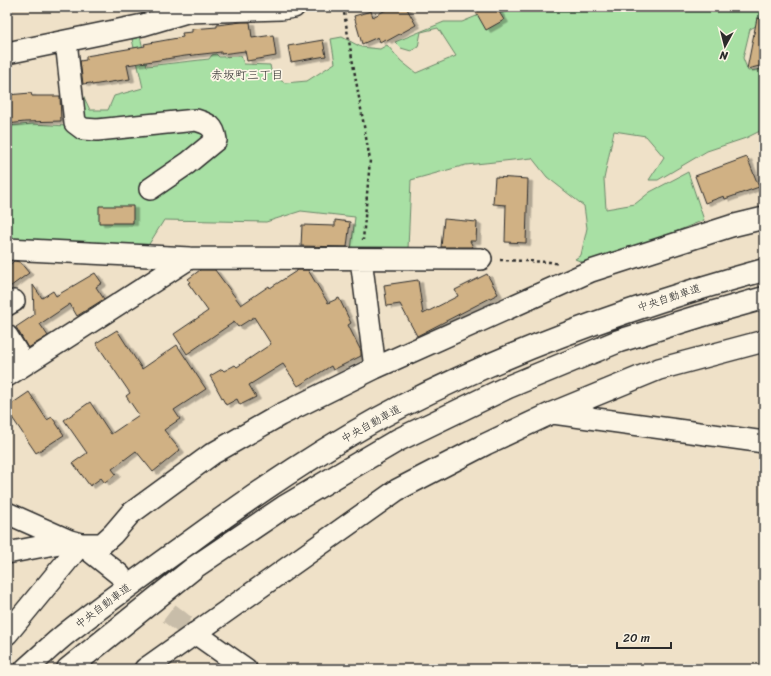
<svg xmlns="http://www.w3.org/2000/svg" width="771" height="676" font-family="Sriracha,'Klee One',sans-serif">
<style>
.green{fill:#a8e0a4;stroke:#6a8668}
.building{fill:#d0b184;stroke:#2b2b2b;filter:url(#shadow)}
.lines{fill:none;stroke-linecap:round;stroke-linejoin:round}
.minor-tunnel{stroke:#c8bda9;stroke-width:21;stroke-dasharray:21 10;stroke-linecap:butt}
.minor-casing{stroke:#2b2b2b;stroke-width:24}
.highway-casing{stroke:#2b2b2b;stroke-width:25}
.path{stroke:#2b2b2b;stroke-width:2.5;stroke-dasharray:3 3;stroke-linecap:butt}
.minor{stroke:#fcf5e5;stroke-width:21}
.highway{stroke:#fcf5e5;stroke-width:22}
.labels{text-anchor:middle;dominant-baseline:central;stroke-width:3.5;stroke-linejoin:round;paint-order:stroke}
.street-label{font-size:11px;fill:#2b2b2b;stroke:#fcf5e5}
.neighbourhood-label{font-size:12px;fill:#2b2b2b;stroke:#fcf5e5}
</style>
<defs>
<filter id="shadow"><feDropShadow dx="4.5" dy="2.5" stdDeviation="0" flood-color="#0004"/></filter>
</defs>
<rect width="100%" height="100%" fill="#efe1c8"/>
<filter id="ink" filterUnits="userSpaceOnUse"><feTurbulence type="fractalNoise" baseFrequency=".025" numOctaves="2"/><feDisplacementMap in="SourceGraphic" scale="8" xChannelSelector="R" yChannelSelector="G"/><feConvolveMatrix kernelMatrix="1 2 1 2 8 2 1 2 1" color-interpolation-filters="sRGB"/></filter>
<g filter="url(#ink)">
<path class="green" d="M510,7H764V22L750,29L743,58L748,71L764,69V129L746,138L707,151L658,180H649L664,157L646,136L614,131L604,179L606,209L635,204L650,192L688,172L704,220L592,266L575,259L581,255L587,228L584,206L547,177L532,158L466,165L411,180L408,249L351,250L355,217L301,211L266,222L164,220L146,249L21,255L7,260V126L33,124L67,126L82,93L90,110H108L114,96L143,88L132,39L140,36L147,66L209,59L212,55L216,54L219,57L241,56L244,64L270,65L272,75L285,83L307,81L335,63L331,39L342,37L361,47L380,49L387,45L401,61L416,73L456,56L438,28L421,32L418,47L411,51L401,48L395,42L444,22H462L479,15L507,12Z"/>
<path class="building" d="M391,7H406L416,25L387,41L385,39L380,42L378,37L362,44L354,16L371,11L373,17Z
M473,7H496L504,20L486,30Z
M757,18L764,19V65L747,69Z
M242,22H250L252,38L273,35L276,56L247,61L245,51L221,54V52L185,56L127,65L130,79L92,85L91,83L83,84L80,61L86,60V56L145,46L144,44L183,37L182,33L192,32V29L217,27V25Z
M323,40L326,56L291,62L288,46Z
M31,93L32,96H60L61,121L25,122L7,124V95Z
M747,157L759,187L725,199L724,196L705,203L695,176Z
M495,177L528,179L526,243L505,242L506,205L493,204Z
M99,206H133V223H99Z
M444,219L477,222L476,241H470L473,247H441Z
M335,220L350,222L347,247L301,246L302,225L335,226Z
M14,261L20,262L29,273L7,289V267Z
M200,270H215L241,305L269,286L270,288L298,270H308L328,303L339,298L351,323L348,325L361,351V356L333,370L331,366L298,386L283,364L249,385L256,397L240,405L237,399L226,405L210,376L222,369L224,371L235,365L237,367L271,344L254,317L238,327L234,322L187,354L174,334L208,311L188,283L190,282L188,279Z
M95,273L102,283L96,287L104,299L77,316L70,304L40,324L48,336L28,348L16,327L34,315L33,285L42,298L53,291L56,296Z
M487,274L498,294L417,336L400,304L387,306L384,285L418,280L423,314L458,296L455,290Z
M117,330L142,369L177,345L206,389L174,410L180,419L164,430L180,450L153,472L136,451L112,469L116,474L105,483L101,478L90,486L73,463L87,453L64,420L90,402L111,434L139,415L126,396L130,393L96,343Z
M29,392L47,420L52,417L64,435L36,453L7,410V407Z"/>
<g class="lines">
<path class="minor-tunnel" d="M120,575L195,633"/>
<defs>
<path id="minor" d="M66,41L75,123L83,129L97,130L196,120C209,124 214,126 216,140L188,163L150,189
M7,53L143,25L187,12L281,9L294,7
M7,249L190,258L481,259
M361,259L375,368
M7,305L14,301
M7,336L24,364
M7,376L190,258
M553,413L764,442
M7,513L70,541L81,544H102L113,534L130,514L212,454L280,415L375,368L591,271L731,226L764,218
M81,544L120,575
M7,553L70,541
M195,633L246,669
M7,634L81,544
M145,669L397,490L486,444L552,413L659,369L764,341"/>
<path id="highway" d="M26,669C40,657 53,644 68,632C108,601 149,571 191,541C258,492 328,444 402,406C518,347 639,304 764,270
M68,669L195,567L284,507L398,440L508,387L619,341L700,316L764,298"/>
</defs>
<use href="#minor" class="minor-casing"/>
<use href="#highway" class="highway-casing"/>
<path class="path" d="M343,7L370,160L363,240
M500,260L550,262L559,264"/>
<use href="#minor" class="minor"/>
<use href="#highway" class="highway"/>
</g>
</g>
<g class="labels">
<g class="street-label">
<text transform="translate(669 298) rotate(-18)">中央自動車道</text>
<text transform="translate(371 424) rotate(-29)">中央自動車道</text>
<text transform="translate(103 606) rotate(-37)">中央自動車道</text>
</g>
<g class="neighbourhood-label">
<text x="247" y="75">赤坂町三丁目</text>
</g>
</g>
<rect width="771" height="676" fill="none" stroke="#fcf5e5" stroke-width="24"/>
<rect x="12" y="12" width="747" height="652" fill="none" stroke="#2b2b2b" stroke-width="1.5" filter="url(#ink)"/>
<g transform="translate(725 46) rotate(187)" stroke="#fcf5e5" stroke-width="3" paint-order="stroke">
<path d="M0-3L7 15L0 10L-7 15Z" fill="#2b2b2b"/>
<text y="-6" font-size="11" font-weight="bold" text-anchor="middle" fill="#2b2b2b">N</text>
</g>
<path d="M617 642v6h54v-6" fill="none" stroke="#2b2b2b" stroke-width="2"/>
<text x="623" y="642" font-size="12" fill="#2b2b2b" stroke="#fcf5e5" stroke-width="3" paint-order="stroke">20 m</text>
</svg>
